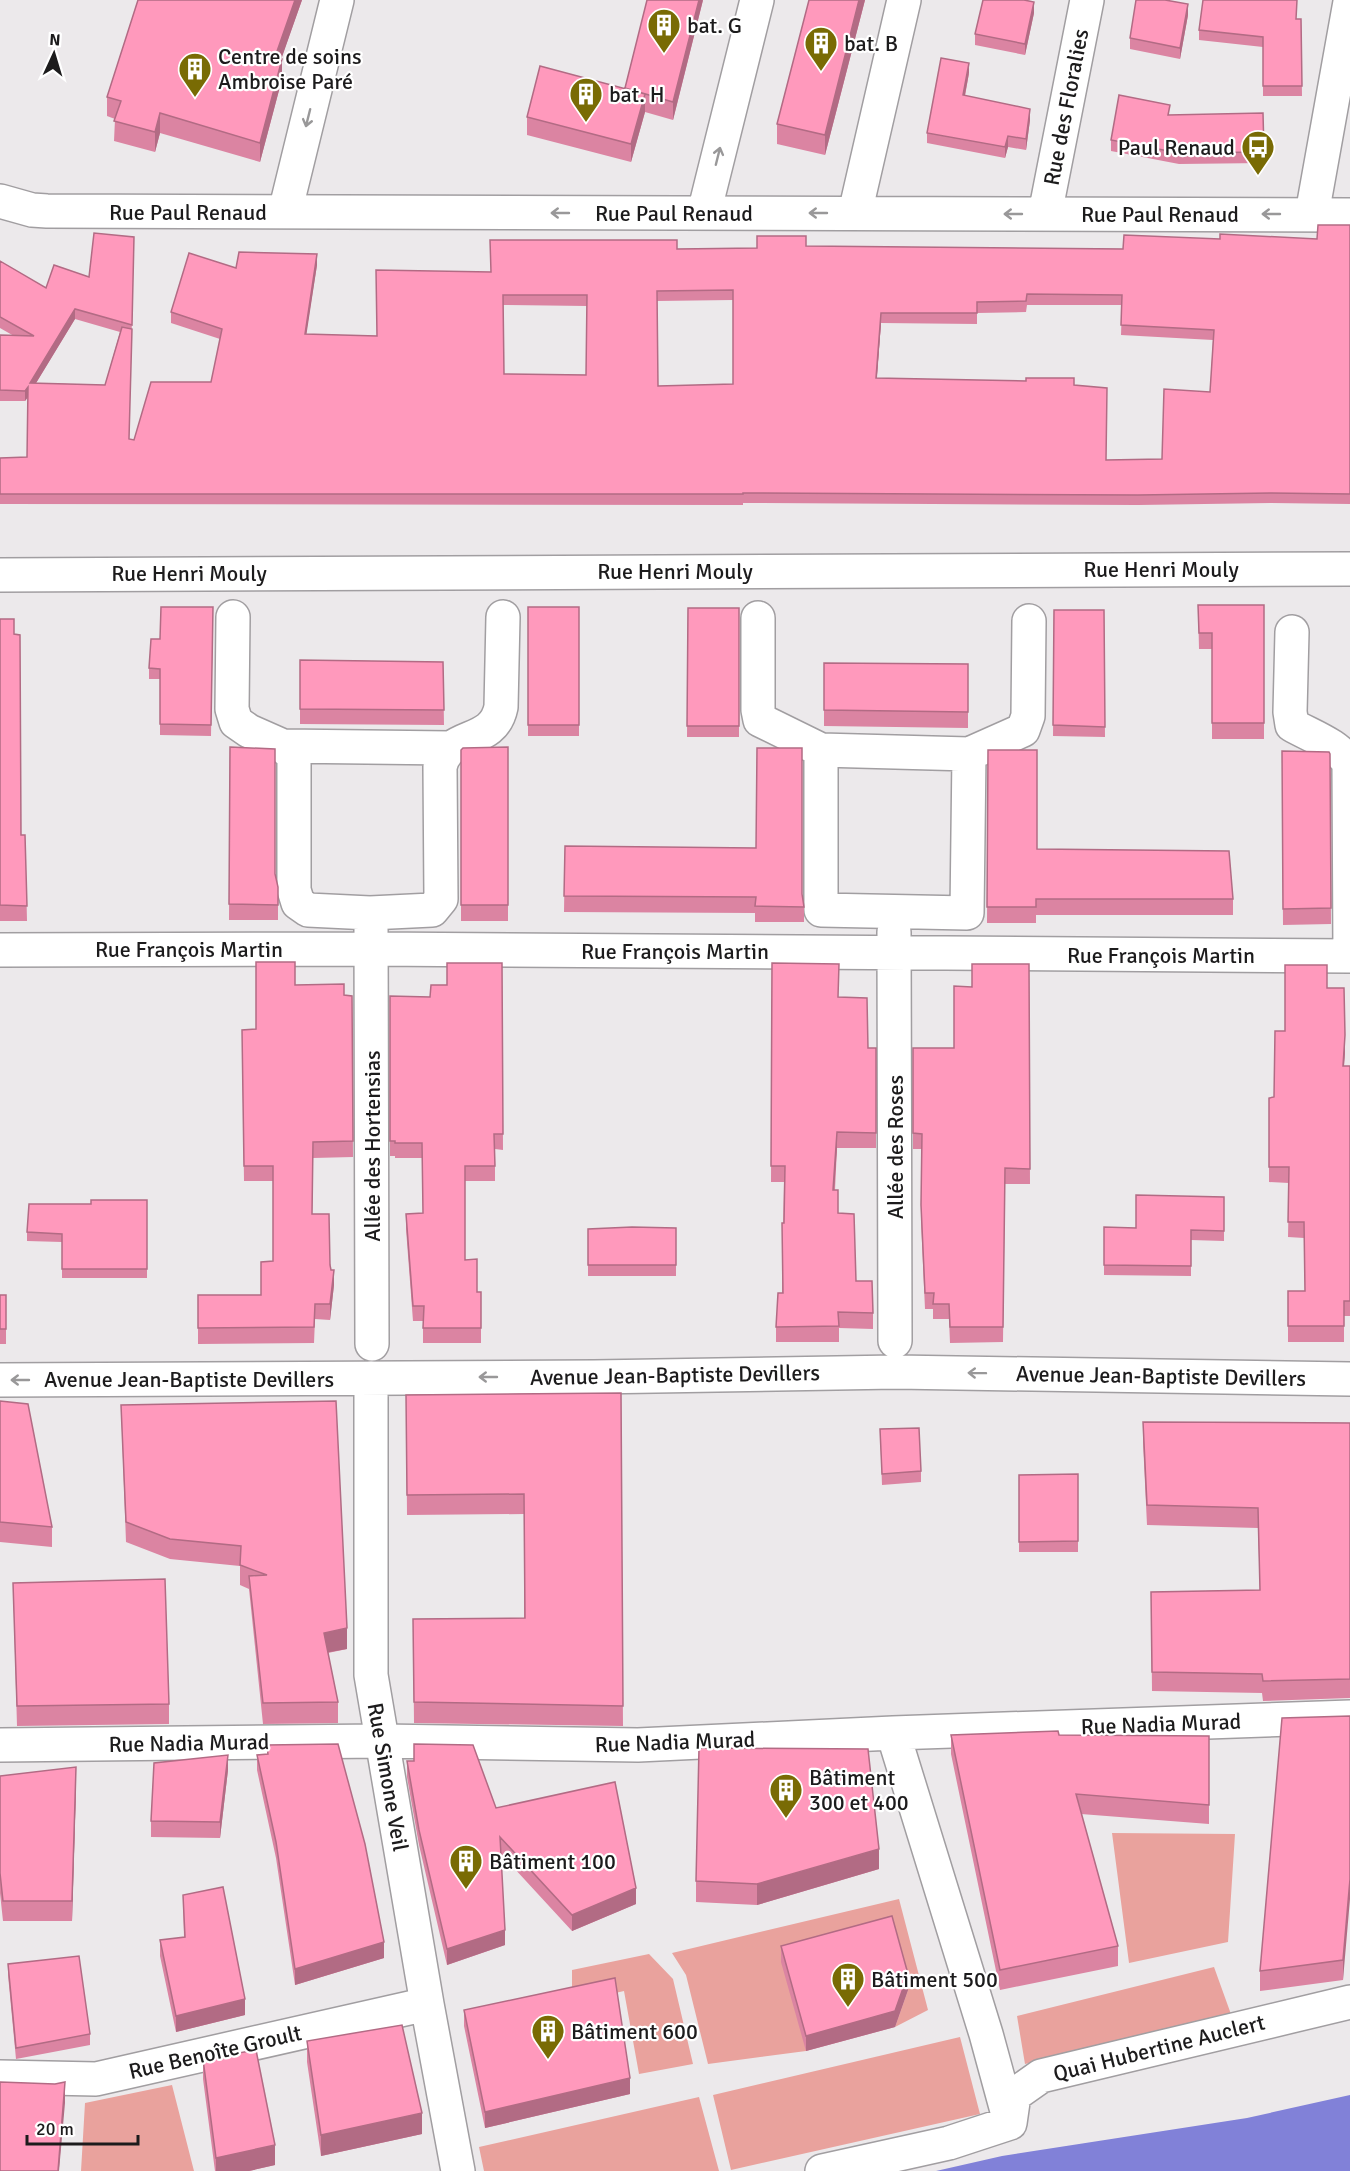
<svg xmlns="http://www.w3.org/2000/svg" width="1350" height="2171" font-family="Signika,sans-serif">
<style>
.green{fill:#e9a29d}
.water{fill:#8181d8}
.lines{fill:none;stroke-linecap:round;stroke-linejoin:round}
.minor-casing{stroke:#a19ea1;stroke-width:36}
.minor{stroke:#fff;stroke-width:33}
.wall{fill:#db84a2;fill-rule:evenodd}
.shaded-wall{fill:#b26b84}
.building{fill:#ff99bc;stroke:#b26b84;stroke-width:1.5;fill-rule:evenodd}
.oneway{stroke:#999899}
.labels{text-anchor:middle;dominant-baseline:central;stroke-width:4.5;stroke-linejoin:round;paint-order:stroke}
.poi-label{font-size:22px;fill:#1c1b1c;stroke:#fff;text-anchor:start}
.street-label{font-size:22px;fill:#1c1b1c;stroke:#fff}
</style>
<rect width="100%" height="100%" fill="#ece9eb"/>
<path class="green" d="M1112,1833L1235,1834L1228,1942L1129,1963Z
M899,1899L928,2010L895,2027L908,1990L806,2051L708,2064L686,1975L672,1953Z
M649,1954L673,1979L693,2064L639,2074L624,1991L572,2003V1970Z
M1214,1967L1232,2017L1025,2064L1017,2016Z
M960,2037L980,2114L731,2170L713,2095Z
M172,2085L194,2171H81L85,2103Z
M699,2097L719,2171H484L479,2147Z"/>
<path class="water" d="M1350,2095V2171H936L1002,2156L1247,2118Z"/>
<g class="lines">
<defs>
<path id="minor" d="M0,201L32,210L47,211L1350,215
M285,212L337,0
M704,213L757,0
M855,213L904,0
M1045,214L1087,0
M1312,214L1350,2
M0,575L1350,569
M233,617L232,709L236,722L249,731L283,746L294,756V890L298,903L308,910L370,913L432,910L441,899L440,767C448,730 493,747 501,707L503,617
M758,618V710L760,720L821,750V910L967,913L969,754L1023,730L1028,716L1029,621
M283,746L450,748
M821,750L969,754
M371,926L372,1344
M894,932L895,1341
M0,950L372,949L1350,956L1349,764C1339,745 1311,736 1292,725L1290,712L1292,632
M371,1378V1675L427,2004L458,2171
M0,1380L594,1377L896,1372L1350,1379
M893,1733L986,2034L1010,2122
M0,1745L382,1741L638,1745L893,1733L1350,1717
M0,2077L96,2079L427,2004
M822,2171L949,2143L1010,2123L1014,2095L1041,2076L1350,2002"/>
</defs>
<use href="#minor" class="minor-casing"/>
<use href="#minor" class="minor"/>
</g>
<path class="wall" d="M138,0H302L281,59L282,79L260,162L160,133L155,152L114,141L115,119L107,116V97Z
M703,0L673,120L645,112L631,162L527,135V117L625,89Z
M809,0H865L825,155L777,144V124Z
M1034,13L1025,55L975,45V34Z
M1188,15L1180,59L1130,49V38Z
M1297,19H1301L1302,96H1263V47L1199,40V30Z
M969,73L965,96L1030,120L1026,150L1008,147L1005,158L927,143V133Z
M1111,140L1264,152V163L1179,164L1111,151Z
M1350,225V504L1271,503L1138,505L743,503V505L0,504V458L27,457L28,397L25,401H0V335L14,336L0,328V261L46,288L89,277L134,237L129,439L134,440L211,382L220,339L171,323V312L236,268L317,265L306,334L377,336L490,272L677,249L757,248L806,246L1123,249L1220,239H1317ZM733,300V384L658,386L657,301ZM503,305L587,306L586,375L504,374ZM1027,305H1122L1121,335L1213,340L1210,392L1162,459L1106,460L1074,385L877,378L881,323L977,324V313L1026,312ZM75,319L120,332L105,385L36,383Z
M1198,605H1264V739H1212V649H1199Z
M213,607L211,736L160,735V679H149V668L160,639Z
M528,607H579V736H528Z
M688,608H739V737H687Z
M1054,610H1104L1105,737L1053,736Z
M0,619L14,634L21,835H25L27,921H0Z
M300,660L443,662L444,725L300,724Z
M824,663L968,664V728L824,726Z
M230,747L275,874L278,887V920H229Z
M508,747V921H461V750Z
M988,750L1037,849L1233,899V915H1036V923H987Z
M1282,751L1330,754L1331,924L1283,925Z
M565,846L802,894L804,907V922H755V913L564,912Z
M502,963L503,1150L495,1149V1181H465V1260L477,1292H481V1343H423V1321H413L406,1229V1214L423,1213L422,1158H395V1156H390V996L430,997L447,985Z
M772,963L838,997L868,1048H876V1148H837L835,1190L838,1213L856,1281L873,1313V1329L839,1328V1342H776V1327L782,1293L784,1182H771Z
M1029,964L1030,1184H1005L1003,1342L950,1343L949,1319H933V1309H925L921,1220L922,1149H913V1048H954L972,987Z
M295,985L344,995L352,996L353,1157L313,1158L312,1214L330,1265L334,1285L330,1320L315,1319L314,1343L198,1344V1295H261L273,1261V1181H244L242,1030L256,1029Z
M1327,988L1345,1051L1344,1066H1350V1316H1344V1342H1288V1291H1305L1304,1238L1288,1237L1289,1183L1269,1182V1098L1274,1097L1285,1031Z
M1224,1197V1241L1191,1240V1276L1104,1275V1227L1136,1228Z
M147,1200V1278H62V1242L27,1241V1232L91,1204Z
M676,1228V1276H588V1229Z
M0,1295H6V1344H0Z
M621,1393L623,1726L414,1723L413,1619L524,1618V1514L407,1515L406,1395Z
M0,1401L52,1527V1547L0,1542Z
M121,1405L347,1649L328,1653L338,1702V1723L263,1724L249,1589L240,1585V1566L170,1559L126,1542Z
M1143,1422L1350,1423V1698L1263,1701L1262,1693L1152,1691L1151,1592L1260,1590L1258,1528L1147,1525L1143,1442Z
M880,1429L921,1471V1482L882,1485Z
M1078,1474V1552H1019V1475Z
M13,1583L169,1704V1724L17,1726Z
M1350,1716L1343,1980L1260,1991V1971Z
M951,1735L1209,1736V1824L1081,1814L1118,1946V1966L1000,1990L951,1754Z
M267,1745L384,1958L295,1985L276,1858L257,1770V1755L267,1754Z
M407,1761L496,1808L636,1904L572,1931L501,1854L505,1945L447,1965L419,1845L407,1777Z
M228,1770L220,1838L151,1837V1821Z
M0,1776L76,1787L72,1921H3L0,1893Z
M879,1869L757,1905L696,1902V1881Z
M183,1895L245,2015L176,2032L160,1956V1940L184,1938Z
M781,1946L908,1990L895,2027L806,2051L781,1962Z
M8,1964L90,2034V2045L16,2059L8,1975Z
M464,2010L630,2094L485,2128L464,2026Z
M307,2041L422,2134L321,2156L307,2062Z
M203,2059L275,2165L249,2171H215L203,2079Z"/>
<path class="shaded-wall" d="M295,0H302L275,77V57Z
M699,0H703L673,120V102Z
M859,0H865L825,155V135Z
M1034,2V13L1025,55V44Z
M1188,4V15L1180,59V48Z
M282,59V79L260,162V143Z
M969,63V73L963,105V95Z
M645,94V112L631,162V144Z
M1030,109V120L1026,150V139Z
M160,113V133L155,152V132Z
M1008,136V147L1005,158V147Z
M317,254V265L305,344V334Z
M75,309V319L30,393V383Z
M881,313V323L876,388V378Z
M28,387V397L25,401V391Z
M1345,1035V1051L1343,1081V1066Z
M837,1132V1148L833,1206V1190Z
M334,1270V1285L330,1320V1304Z
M347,1628V1649L324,1653V1633Z
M228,1755V1770L220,1838V1822Z
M76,1767V1787L72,1921V1901Z
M879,1849V1869L757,1905V1884Z
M1350,1879V1899L1343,1980V1960Z
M636,1888V1904L572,1931V1915Z
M505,1930V1945L447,1965V1949Z
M384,1942V1958L295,1985V1969Z
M908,1974V1990L895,2027L806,2051V2036Z
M245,1999V2015L176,2032V2016Z
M630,2078V2094L485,2128V2112Z
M65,2082V2103L59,2171H58Z
M422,2113V2134L321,2156V2135Z
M275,2145V2165L249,2171H216V2158Z"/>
<path class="building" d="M138,0H295L275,57L282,59L260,143L160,113L155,132L114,121L121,101L107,97Z
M647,0H699L673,102L625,88Z
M809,0H859L825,135L777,124Z
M983,0H1024L1034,2L1025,44L975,34Z
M1136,0H1165L1188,4L1180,48L1130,38Z
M1203,0H1297L1296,19H1301L1302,86H1263V37L1199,30Z
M941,58L969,63L963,95L1030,109L1026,139L1008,136L1005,147L927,133Z
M540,66L645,94L631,144L527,117Z
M1119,95L1170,105L1168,115L1263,113L1264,152L1179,153L1111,140Z
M1318,225H1350V494L1271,493L1138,495L743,493V494H0V458L27,457L28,387L25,391L0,390V335L34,336L0,317V261L46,288L54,265L89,277L94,233L134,237L132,325L75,309L30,383L105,385L122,327L132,329L129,439L134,440L151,382H211L222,329L171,312L189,253L236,268L239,252L317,254L305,334L377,336L376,270L491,272L490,240H677V249L757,248V236H806V246L1123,249L1124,235L1220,239V234L1317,239ZM733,290V384L658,386L657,291ZM1027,294L1122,295L1121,325L1214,330L1210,392L1164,389L1162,459L1106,460L1107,388L1074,385V378H1026V381L876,378L881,313H977V302L1026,301ZM503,295H587L586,375L504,374Z
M1198,605H1264V723H1212V633H1199Z
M161,607H213L211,725L160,724V669L149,668L151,639H160Z
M528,607H579V725H528Z
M688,608H739V726H687Z
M1054,610H1104L1105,727L1053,725Z
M0,619H14V634L20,635L21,835H25L27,906L0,905Z
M300,660L443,662L444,710L300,709Z
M824,663L968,664V712L824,710Z
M230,747L275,749V874L278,887V905L229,904Z
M508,747V905H461V750L463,748Z
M757,748H802V894L804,907L755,906L756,897L564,896L565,846L756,848Z
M988,750H1037V849L1229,851L1233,899H1036V907H987Z
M1282,751L1329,752L1330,754L1331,908L1283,909Z
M256,962H295V985L344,984V995L352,996L353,1141L313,1142L312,1214H329L330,1265L331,1270H334L330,1304H315L314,1327L198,1328V1295H261V1262L273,1261V1166H244L242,1030L256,1029Z
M447,963H502L503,1134H494L495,1166H465V1260L477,1259V1292H481V1328H423L424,1306H413L406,1214L423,1213L422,1143H395V1141H390V996L430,997L431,985H447Z
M772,963L839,964L838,997L867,998L868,1048H876V1133L837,1132L833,1190H838V1213L854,1214L856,1281H872L873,1313L838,1312L839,1326L776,1327L778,1293H783L782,1223H784L785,1166H771Z
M972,964H1029L1030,1169L1005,1168L1003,1327H950L949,1304H933L934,1293H925L921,1205L922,1134L913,1133V1048H954V986L972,987Z
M1285,965H1327V988H1344L1345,1035L1343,1066H1350V1301H1344V1326H1288V1291H1305L1304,1222H1288L1289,1167H1269V1098L1274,1097L1275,1031H1285Z
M1136,1195L1224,1197V1231L1191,1230V1266L1104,1265V1227L1136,1228Z
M91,1200H147V1269H62V1234L27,1232L29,1204H91Z
M632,1227L676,1228V1265H588V1229Z
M0,1295H6V1329H0Z
M621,1393L623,1706L414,1702L413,1619L525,1618L524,1494L407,1495L406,1395Z
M0,1401L28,1404L52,1527L0,1522Z
M336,1401L347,1628L324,1633L338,1702L263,1703L249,1576L267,1575L240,1565L241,1546L170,1539L126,1522L121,1405Z
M1143,1422L1350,1423V1679L1263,1681L1262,1674L1152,1672L1151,1592L1260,1590L1258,1508L1147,1505Z
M919,1428L921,1471L882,1474L880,1429Z
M1078,1474V1541L1019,1542V1475Z
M165,1579L169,1704L17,1706L13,1583Z
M1350,1716V1879L1343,1960L1260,1971L1282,1718Z
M1058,1731L1059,1735L1209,1736V1805L1076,1794L1118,1946L1000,1970L951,1735Z
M338,1744L365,1844L384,1942L295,1969L276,1842L257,1755L268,1754L267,1745Z
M414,1744L473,1745L496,1808L615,1782L636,1888L572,1915L500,1837L505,1930L447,1949L419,1830L407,1761H414Z
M699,1748L868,1749L879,1849L757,1884L696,1881Z
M228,1755L220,1822L151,1821L154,1763Z
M76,1767L72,1901H3L0,1873V1776Z
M223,1887L245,1999L176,2016L160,1940L185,1937L183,1895Z
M892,1916L908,1974L895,2011L806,2036L781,1946Z
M79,1956L90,2034L16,2048L8,1964Z
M615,1978L630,2078L485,2112L464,2010Z
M402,2025L422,2113L321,2135L307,2041Z
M256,2050L275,2145L216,2158L203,2059Z
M0,2082L55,2084L65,2082L58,2171H0Z"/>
<defs><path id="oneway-shaft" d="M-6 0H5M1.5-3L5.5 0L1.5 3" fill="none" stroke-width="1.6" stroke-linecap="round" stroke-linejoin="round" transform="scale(1.5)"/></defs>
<g class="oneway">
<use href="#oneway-shaft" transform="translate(308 118) rotate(104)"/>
<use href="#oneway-shaft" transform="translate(718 156) rotate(-76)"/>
<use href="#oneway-shaft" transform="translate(560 213) rotate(-180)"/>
<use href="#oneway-shaft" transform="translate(818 213) rotate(-180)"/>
<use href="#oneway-shaft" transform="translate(1013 214) rotate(-180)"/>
<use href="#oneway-shaft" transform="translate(1271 214) rotate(180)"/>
<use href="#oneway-shaft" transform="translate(977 1373) rotate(-179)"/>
<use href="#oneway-shaft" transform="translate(488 1377) rotate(180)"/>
<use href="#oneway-shaft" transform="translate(20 1380) rotate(180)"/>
</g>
<defs>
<symbol id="building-pin" viewBox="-11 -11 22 30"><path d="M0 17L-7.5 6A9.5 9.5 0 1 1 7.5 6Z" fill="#796b04" stroke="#fff"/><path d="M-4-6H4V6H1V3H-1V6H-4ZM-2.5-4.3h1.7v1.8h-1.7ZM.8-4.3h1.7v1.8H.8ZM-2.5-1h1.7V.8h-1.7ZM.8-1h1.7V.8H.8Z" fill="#fff"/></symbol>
<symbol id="bus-pin" viewBox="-11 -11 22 30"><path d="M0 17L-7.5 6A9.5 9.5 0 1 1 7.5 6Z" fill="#796b04" stroke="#fff"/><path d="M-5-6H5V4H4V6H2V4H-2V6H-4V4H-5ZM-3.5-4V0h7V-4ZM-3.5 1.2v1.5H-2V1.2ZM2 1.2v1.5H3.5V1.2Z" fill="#fff"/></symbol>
</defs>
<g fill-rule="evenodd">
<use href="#building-pin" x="645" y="6" width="38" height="52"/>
<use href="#building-pin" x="802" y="24" width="38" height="52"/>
<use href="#building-pin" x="176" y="50" width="38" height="52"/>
<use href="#building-pin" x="567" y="75" width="38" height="52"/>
<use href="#bus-pin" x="1239" y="128" width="38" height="52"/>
<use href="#building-pin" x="767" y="1771" width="38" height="52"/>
<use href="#building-pin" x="447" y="1842" width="38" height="52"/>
<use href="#building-pin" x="829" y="1960" width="38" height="52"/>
<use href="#building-pin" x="529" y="2012" width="38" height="52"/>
</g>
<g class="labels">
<g class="poi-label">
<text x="687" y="25">bat. G</text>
<text x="844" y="43">bat. B</text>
<text x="218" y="56">Centre de soins<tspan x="218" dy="25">Ambroise Paré</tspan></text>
<text x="609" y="94">bat. H</text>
<text x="1235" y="147" text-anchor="end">Paul Renaud</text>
<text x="809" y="1777">Bâtiment<tspan x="809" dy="25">300 et 400</tspan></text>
<text x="489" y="1861">Bâtiment 100</text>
<text x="871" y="1979">Bâtiment 500</text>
<text x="571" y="2031">Bâtiment 600</text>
</g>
<g class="street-label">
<text transform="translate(1066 107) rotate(-79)">Rue des Floralies</text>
<text x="188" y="212">Rue Paul Renaud</text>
<text x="674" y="213">Rue Paul Renaud</text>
<text x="1160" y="214">Rue Paul Renaud</text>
<text x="1161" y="569">Rue Henri Mouly</text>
<text x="675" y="571">Rue Henri Mouly</text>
<text x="189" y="573">Rue Henri Mouly</text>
<text x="189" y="949">Rue François Martin</text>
<text x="675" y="951">Rue François Martin</text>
<text x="1161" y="955">Rue François Martin</text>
<text transform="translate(372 1146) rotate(-90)">Allée des Hortensias</text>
<text transform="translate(895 1147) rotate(-90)">Allée des Roses</text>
<text transform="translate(675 1375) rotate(-1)">Avenue Jean-Baptiste Devillers</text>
<text transform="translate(1161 1376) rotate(1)">Avenue Jean-Baptiste Devillers</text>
<text x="189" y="1379">Avenue Jean-Baptiste Devillers</text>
<text transform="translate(1161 1724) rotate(-2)">Rue Nadia Murad</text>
<text transform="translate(675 1742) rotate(-2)">Rue Nadia Murad</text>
<text transform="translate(189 1743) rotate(-1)">Rue Nadia Murad</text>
<text transform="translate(388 1777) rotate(80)">Rue Simone Veil</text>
<text transform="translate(1159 2048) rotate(-14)">Quai Hubertine Auclert</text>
<text transform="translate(215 2052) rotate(-13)">Rue Benoîte Groult</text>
</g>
</g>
<g transform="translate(54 54) rotate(4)" stroke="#ffffff" stroke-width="4.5" paint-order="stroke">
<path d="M0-4.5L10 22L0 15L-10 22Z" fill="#1c1b1c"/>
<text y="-9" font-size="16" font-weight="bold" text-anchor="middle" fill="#1c1b1c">N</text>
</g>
<path d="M27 2135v9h111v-9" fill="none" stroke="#1c1b1c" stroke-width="3"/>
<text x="36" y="2135" font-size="18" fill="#1c1b1c" stroke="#ffffff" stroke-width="4.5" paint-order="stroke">20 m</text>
</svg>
